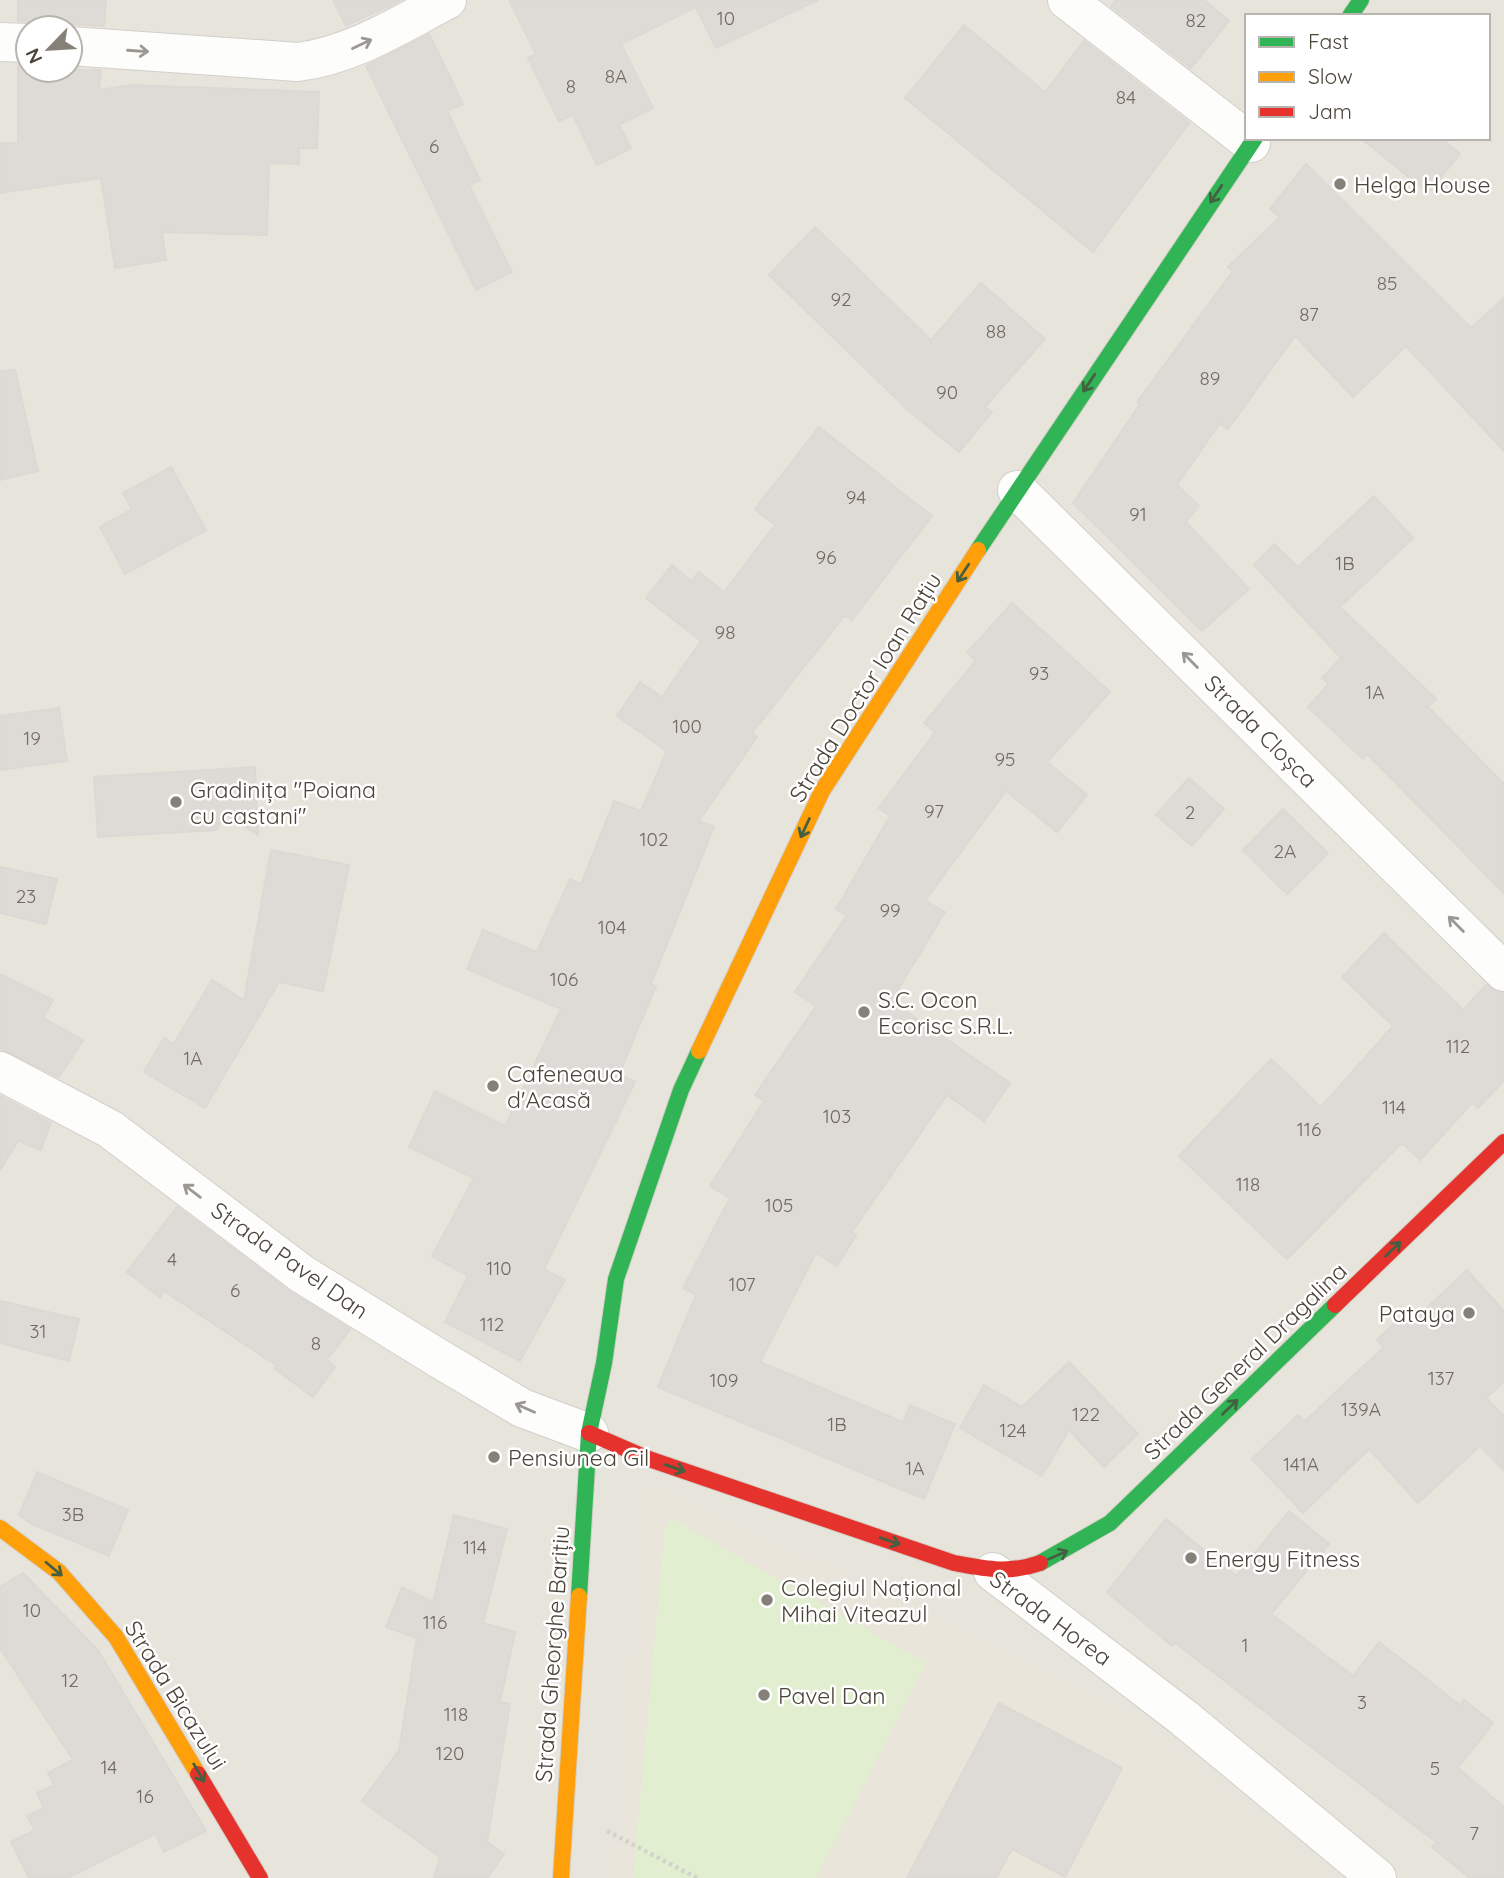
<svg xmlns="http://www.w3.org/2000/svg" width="1504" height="1878" font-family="Quicksand,sans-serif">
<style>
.residential{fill:#e7e4dc;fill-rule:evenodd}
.education{fill:#eae5da}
.green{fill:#e1eecf}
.building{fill:#dedbd6;stroke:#dcd9d4;stroke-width:2}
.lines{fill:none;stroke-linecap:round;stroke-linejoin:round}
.street-casing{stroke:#d2d0cb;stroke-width:40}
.fast-casing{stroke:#d3cfc5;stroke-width:18}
.slow-casing{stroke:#d3cfc5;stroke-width:18}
.jam-casing{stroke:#d3cfc5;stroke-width:18}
.path{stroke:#d3d2cc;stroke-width:4.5;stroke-dasharray:3.5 3.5;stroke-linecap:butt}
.street{stroke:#fdfdfc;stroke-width:38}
.fast{stroke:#30b455;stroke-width:16}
.slow{stroke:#ff9f0a;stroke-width:16}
.jam{stroke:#e5322d;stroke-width:16}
.oneway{stroke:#9b9791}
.oneway2{stroke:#446040}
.poi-dot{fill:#868178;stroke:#fff;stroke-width:2.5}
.labels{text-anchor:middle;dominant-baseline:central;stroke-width:5;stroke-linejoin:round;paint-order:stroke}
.number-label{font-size:19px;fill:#706a61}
.poi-label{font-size:23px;fill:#4b4439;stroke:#fff;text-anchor:start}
.street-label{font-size:23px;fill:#4b4439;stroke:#fff}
</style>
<rect width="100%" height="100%" fill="#f4f2ee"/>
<path class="residential" d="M0,0H1504V1878H0ZM1247,16H1488V138H1247ZM28,28H70V70H28Z"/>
<path class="education" d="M652,1483L1133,1716L1328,1878H616Z"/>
<path class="green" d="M672,1519L926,1663L816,1878H633L665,1526Z"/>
<path class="building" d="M18,0H106L104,26L72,24L43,28L29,21H18Z
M333,0H401L346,26Z
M509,0H818L716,48L696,7L621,44L653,108L619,125L631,148L597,165L573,115L559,121L528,58L536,54Z
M1116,0H1204L1229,21L1191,68L1111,6Z
M964,25L1045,92L1084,41L1189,123L1093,252L905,98Z
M429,34L463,104L447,111L480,180L469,185L512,272L476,290L366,66Z
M18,65H28V70H101L99,90L133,85L319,92L317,148H299V164L269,163L267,235L162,232L166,260L115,268L101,178L0,193V143H18Z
M1361,138H1441L1460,154L1428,193Z
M1306,164L1471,328L1504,298V451L1406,346L1353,397L1295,336L1228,429L1220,423L1177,485L1199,506L1186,522L1249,589L1202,631L1073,503L1140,404L1137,402L1233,271L1228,267L1280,217L1270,209Z
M815,227L931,340L981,283L1045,339L985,407L992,412L959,452L909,411L769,275Z
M15,370L38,471L0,480V371Z
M819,427L932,516L852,620L845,615L752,733L757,737L699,821L714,827L651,984L656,986L619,1074L635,1082L544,1269L565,1280L520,1361L445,1322L468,1276L432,1256L474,1178L409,1147L435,1091L505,1126L561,1009L467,969L483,930L537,952L570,879L581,884L614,801L641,811L667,751L617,716L640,682L662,697L701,641L646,598L672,565L691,581L699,572L724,592L775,525L755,509Z
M171,467L206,530L125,574L100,527L132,509L123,493Z
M1374,496L1413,538L1340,607L1436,699L1428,707L1504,784V893L1367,754L1363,759L1308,707L1329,684L1322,678L1341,658L1254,565L1274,544L1298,567Z
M1012,603L1110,692L1047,762L1087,795L1057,832L1006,791L925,901L945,912L891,1001L1010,1083L984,1121L947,1095L852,1232L856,1235L837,1266L816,1253L760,1362L903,1422L910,1405L955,1424L924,1499L658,1387L696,1295L683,1288L730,1198L710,1186L764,1101L755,1095L816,1006L795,992L847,915L836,909L890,816L879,808L935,732L924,723L976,661L967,653Z
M59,708L67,761L0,770V716Z
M255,767L258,835L226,815L216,830L98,837L94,777Z
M1189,778L1224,809L1192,846L1156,815Z
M1283,809L1328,853L1287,894L1243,850Z
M271,850L349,865L323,991L279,982L205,1108L144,1072L164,1038L174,1044L212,980L244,1000Z
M0,867L57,879L46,924L0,913Z
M1384,933L1463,1010L1486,985L1504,993V1081L1478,1108L1472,1103L1420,1160L1402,1143L1287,1259L1179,1156L1271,1059L1321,1107L1393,1026L1342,977Z
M0,974L53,1000L43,1018L83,1040L59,1077L0,1049Z
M0,1096L51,1123L41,1150L18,1141L0,1170Z
M177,1207L289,1291L350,1329L327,1360L335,1367L313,1397L274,1368L276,1365L164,1291L160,1297L127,1272Z
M1467,1270L1504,1311V1381L1486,1398L1504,1416V1470L1480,1446L1418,1503L1369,1449L1303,1513L1252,1459L1298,1415L1305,1421L1384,1347L1377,1340L1404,1314L1412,1322Z
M0,1301L79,1319L69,1361L0,1343Z
M1069,1362L1138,1434L1104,1467L1069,1430L1042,1476L960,1428L984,1385L1022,1407Z
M37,1472L128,1510L109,1556L32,1524L19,1515Z
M1289,1511L1329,1544L1271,1614L1353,1676L1379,1642L1460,1705L1464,1700L1493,1723L1458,1768L1504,1807V1878H1470L1432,1847L1436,1842L1175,1643L1172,1646L1107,1592L1166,1519L1236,1576Z
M454,1515L507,1529L483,1623L515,1632L500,1702L510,1704L487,1842L504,1854L487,1878H434L440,1857L362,1801L399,1750L417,1638L386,1627L402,1587L433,1602Z
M23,1573L98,1650L206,1831L164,1852L155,1834L68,1878H29L11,1842L35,1830L27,1816L44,1808L37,1793L54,1785L48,1773L73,1760L0,1648V1587Z
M999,1703L1122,1768L1065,1877L1012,1849L996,1878H907Z"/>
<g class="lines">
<defs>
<path id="street" d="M1067,0L1251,143
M0,42L28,43
M70,46L298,62C353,55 399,25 447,0
M1017,490L1504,972
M0,1071L110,1129L302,1274L438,1358L522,1408L589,1433
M993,1572L1184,1718L1377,1878"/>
<path id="fast" d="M1350,16L1361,0
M978,550L1255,138
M1040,1563L1110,1523L1335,1305
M579,1596L589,1433L604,1363L616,1279L681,1090L699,1051"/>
<path id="slow" d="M699,1051L822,791L978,550
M0,1528L59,1572L116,1637L198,1774
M561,1878L579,1596"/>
<path id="jam" d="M1335,1305L1504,1142
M589,1433L649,1459L954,1563C986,1569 1009,1574 1040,1563
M198,1774L260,1878"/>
</defs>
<use href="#street" class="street-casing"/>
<use href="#fast" class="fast-casing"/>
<use href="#slow" class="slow-casing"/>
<use href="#jam" class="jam-casing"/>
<path class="path" d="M607,1831L697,1878"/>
<use href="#street" class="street"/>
<use href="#fast" class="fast"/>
<use href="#slow" class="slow"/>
<use href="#jam" class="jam"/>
</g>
<defs><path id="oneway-shaft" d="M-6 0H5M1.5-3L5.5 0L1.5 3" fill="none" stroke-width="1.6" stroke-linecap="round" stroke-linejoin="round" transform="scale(1.75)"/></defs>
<g class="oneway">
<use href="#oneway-shaft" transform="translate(362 44) rotate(-25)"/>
<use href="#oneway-shaft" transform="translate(138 51) rotate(4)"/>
<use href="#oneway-shaft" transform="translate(1190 660) rotate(-135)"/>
<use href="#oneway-shaft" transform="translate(1456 924) rotate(-135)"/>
<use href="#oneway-shaft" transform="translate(192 1191) rotate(-143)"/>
<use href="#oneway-shaft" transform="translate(525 1408) rotate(-156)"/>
</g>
<g class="oneway2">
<use href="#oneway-shaft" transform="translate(1216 194) rotate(124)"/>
<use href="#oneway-shaft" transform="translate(1089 383) rotate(124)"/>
<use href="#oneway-shaft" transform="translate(963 573) rotate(123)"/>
<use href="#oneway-shaft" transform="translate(805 828) rotate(115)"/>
<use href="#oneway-shaft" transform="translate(1393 1249) rotate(-44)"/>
<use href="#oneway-shaft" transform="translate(1230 1407) rotate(-44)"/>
<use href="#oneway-shaft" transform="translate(675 1468) rotate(19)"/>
<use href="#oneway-shaft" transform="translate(890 1541) rotate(19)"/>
<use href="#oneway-shaft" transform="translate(1058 1555) rotate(-24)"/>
<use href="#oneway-shaft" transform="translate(54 1569) rotate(40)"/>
<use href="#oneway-shaft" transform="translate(199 1773) rotate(60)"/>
</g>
<g class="poi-dot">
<circle cx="1340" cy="184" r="7"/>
<circle cx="176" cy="802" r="7"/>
<circle cx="864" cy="1012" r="7"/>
<circle cx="493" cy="1086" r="7"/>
<circle cx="1469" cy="1313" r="7"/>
<circle cx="494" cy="1457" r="7"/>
<circle cx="1191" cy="1558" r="7"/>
<circle cx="767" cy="1600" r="7"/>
<circle cx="764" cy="1695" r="7"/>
</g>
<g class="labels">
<g class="number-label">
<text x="726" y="18">10</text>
<text x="1196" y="20">82</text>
<text x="616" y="76">8A</text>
<text x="571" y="86">8</text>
<text x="1126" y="97">84</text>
<text x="434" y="146">6</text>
<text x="1387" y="283">85</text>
<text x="841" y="299">92</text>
<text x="1309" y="314">87</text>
<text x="996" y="331">88</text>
<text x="1210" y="378">89</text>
<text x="947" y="392">90</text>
<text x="856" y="497">94</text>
<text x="1138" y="514">91</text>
<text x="826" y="557">96</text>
<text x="1345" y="563">1B</text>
<text x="725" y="632">98</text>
<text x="1039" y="673">93</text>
<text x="1375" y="692">1A</text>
<text x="687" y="726">100</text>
<text x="32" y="738">19</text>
<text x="1005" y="759">95</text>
<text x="934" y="811">97</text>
<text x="1190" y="812">2</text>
<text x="654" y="839">102</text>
<text x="1285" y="851">2A</text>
<text x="26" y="896">23</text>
<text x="890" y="910">99</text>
<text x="612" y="927">104</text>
<text x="564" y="979">106</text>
<text x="1458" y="1046">112</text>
<text x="193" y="1058">1A</text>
<text x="1394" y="1107">114</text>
<text x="837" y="1116">103</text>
<text x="1309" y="1129">116</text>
<text x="1248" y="1184">118</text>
<text x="779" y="1205">105</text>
<text x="172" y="1259">4</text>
<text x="499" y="1268">110</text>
<text x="742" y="1284">107</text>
<text x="235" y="1290">6</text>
<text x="492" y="1324">112</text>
<text x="38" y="1331">31</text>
<text x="316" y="1343">8</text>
<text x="1441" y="1378">137</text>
<text x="724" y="1380">109</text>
<text x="1361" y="1409">139A</text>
<text x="1086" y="1414">122</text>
<text x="837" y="1424">1B</text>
<text x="1013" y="1430">124</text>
<text x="1301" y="1464">141A</text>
<text x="915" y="1468">1A</text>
<text x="73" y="1514">3B</text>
<text x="475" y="1547">114</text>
<text x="32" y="1610">10</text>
<text x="435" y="1622">116</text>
<text x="1245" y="1645">1</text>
<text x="70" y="1680">12</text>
<text x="1362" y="1702">3</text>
<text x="456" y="1714">118</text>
<text x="450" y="1753">120</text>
<text x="109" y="1767">14</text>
<text x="1435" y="1768">5</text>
<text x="145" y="1796">16</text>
<text x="1474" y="1833">7</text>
</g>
<g class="poi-label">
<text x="1354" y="184">Helga House</text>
<text x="190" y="789">Gradinița "Poiana<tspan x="190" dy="26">cu castani"</tspan></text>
<text x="878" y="999">S.C. Ocon<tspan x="878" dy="26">Ecorisc S.R.L.</tspan></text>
<text x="507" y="1073">Cafeneaua<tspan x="507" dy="26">d'Acasă</tspan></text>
<text x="1455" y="1313" text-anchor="end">Pataya</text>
<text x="508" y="1457">Pensiunea Gil</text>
<text x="1205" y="1558">Energy Fitness</text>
<text x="781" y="1587">Colegiul Național<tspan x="781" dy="26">Mihai Viteazul</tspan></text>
<text x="778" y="1695">Pavel Dan</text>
</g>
<g class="street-label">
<text transform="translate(865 687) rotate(-58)">Strada Doctor Ioan Rațiu</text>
<text transform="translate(1261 731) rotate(45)">Strada Cloșca</text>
<text transform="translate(290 1260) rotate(35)">Strada Pavel Dan</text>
<text transform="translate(1245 1361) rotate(-44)">Strada General Dragalina</text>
<text transform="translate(1051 1618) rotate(36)">Strada Horea</text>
<text transform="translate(552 1654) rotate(-86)">Strada Gheorghe Barițiu</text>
<text transform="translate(176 1695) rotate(58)">Strada Bicazului</text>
</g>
</g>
<rect x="1245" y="14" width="245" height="126" fill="#ffffff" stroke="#b7b4b0" stroke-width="2"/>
<rect x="1259" y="37" width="35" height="10" fill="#30b455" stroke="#b7b4b0" stroke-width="2"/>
<text x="1308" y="49" font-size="21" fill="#4b4439">Fast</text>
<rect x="1259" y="72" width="35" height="10" fill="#ff9f0a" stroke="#b7b4b0" stroke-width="2"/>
<text x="1308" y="84" font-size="21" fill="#4b4439">Slow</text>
<rect x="1259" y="107" width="35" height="10" fill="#e5322d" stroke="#b7b4b0" stroke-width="2"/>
<text x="1308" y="119" font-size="21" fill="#4b4439">Jam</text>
<g transform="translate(49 49) rotate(245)"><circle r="33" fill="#ffffff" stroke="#b7b4b0" stroke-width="2"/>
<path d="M0-5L12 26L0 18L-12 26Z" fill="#868178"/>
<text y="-10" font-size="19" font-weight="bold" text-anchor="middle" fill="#4b4439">N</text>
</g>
</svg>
